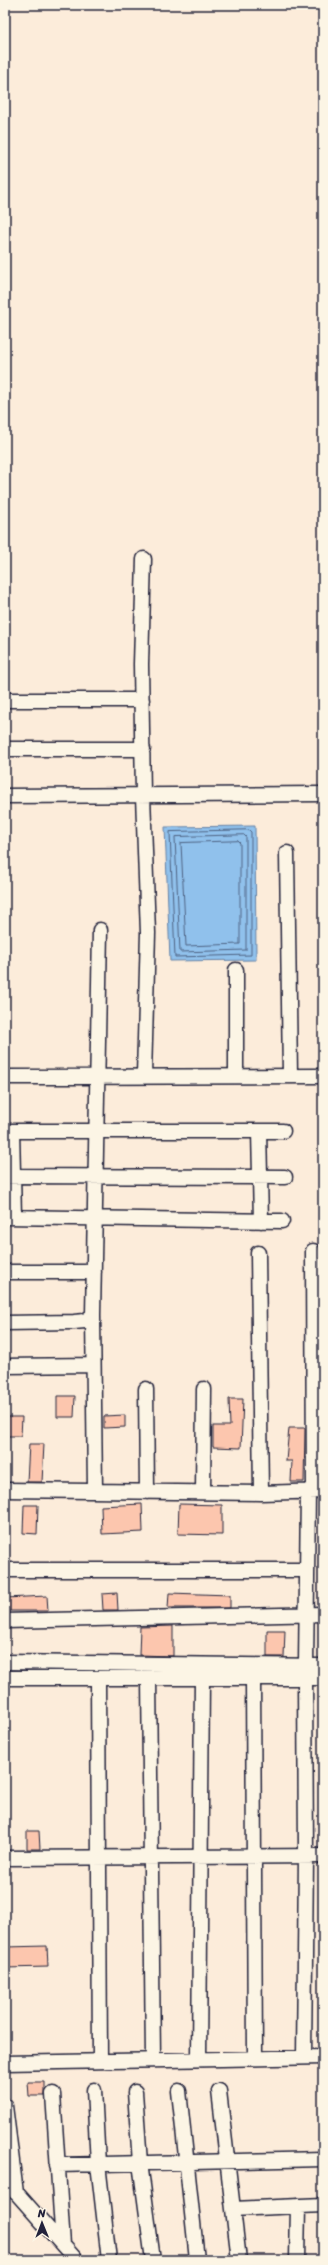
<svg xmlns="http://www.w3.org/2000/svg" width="328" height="2265" font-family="Sriracha,sans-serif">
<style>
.water{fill:#90c1ec;stroke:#6481a5}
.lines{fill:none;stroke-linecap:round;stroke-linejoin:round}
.shore{stroke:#4e6282;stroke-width:1}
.building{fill:#fcc6ae;stroke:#22223b}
.minor-casing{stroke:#22223b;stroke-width:17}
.minor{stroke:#fcf5e5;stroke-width:14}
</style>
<rect width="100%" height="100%" fill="#fcecda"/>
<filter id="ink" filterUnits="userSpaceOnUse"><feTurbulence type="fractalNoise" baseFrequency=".025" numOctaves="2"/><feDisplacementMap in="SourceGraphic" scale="8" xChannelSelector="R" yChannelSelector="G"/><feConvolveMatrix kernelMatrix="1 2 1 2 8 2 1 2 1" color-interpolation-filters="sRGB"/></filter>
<g filter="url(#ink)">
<path class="water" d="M255,826L256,960L170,961L165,827Z"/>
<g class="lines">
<path class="shore" d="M249,830L251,832V955L175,957L170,832Z
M244,835L246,837V950L180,952L175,837Z
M238,841L240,843V944L186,946L181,843Z"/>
</g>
<path class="building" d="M57,1396H75L74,1417H57Z
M229,1399H243L241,1448L213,1447V1426H230Z
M125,1415V1427L104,1428V1416Z
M5,1417H22L21,1436H5Z
M289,1428H305L304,1482H291L292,1461H286Z
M29,1444H44L42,1482H27Z
M142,1504L143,1532L102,1534L101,1506Z
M179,1504L222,1505V1535L178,1534Z
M24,1505H38L37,1534L23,1533Z
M117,1593L118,1610H103L102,1594Z
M169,1593L230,1595V1608H168Z
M47,1596L48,1611H5V1598Z
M173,1626V1656L139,1655L140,1627Z
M267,1630H285L284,1657H267Z
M27,1831H39L40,1849H27Z
M47,1946L48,1967L5,1968V1947Z
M28,2082H45V2096H29Z"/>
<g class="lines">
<defs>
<path id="minor" d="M5,700H142
M5,749H143
M5,796L323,794
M287,853L290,1076
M236,970V1076
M144,1075L148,933L143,796L141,664L144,559
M5,1077L323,1076
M5,1131H283
M12,1131L14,1217
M259,1131L261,1221
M5,1176L285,1177
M5,1217L282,1221
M313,1251L314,1491
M258,1253L261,1493
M5,1272H94
M93,1315L95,1491
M5,1323L74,1322L85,1321L93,1315L100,930
M5,1366L93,1365
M146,1389L147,1492
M5,1490L261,1493L323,1491
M203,1492L204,1389
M5,1570H307
M5,1621L323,1614
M5,1662L323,1666
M306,1666L308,1491
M5,1678H323
M98,1678L100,2061
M149,1678L153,2060
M253,1678L255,2058
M5,1858L323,1856
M304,2057L306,1856L305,1678
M199,2059L202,1678
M5,2063L323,2057
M94,2090L98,2164L109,2260
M179,2091L197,2260
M219,2091L239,2260
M135,2092L140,2163L153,2260
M53,2094L63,2245
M5,2106L16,2193
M57,2165L323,2159
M5,2180L76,2260
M233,2209L323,2205
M297,2260L298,2206"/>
</defs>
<use href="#minor" class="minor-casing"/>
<use href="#minor" class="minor"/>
</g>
</g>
<rect width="328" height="2265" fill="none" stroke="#fcf5e5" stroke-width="20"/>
<rect x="10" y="10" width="308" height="2245" fill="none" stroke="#22223b" stroke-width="1.5" filter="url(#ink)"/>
<g transform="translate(42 2223) rotate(359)" stroke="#fcf5e5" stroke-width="3" paint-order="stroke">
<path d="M0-3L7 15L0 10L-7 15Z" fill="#22223b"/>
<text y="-6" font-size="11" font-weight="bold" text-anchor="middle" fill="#22223b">N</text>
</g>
</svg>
